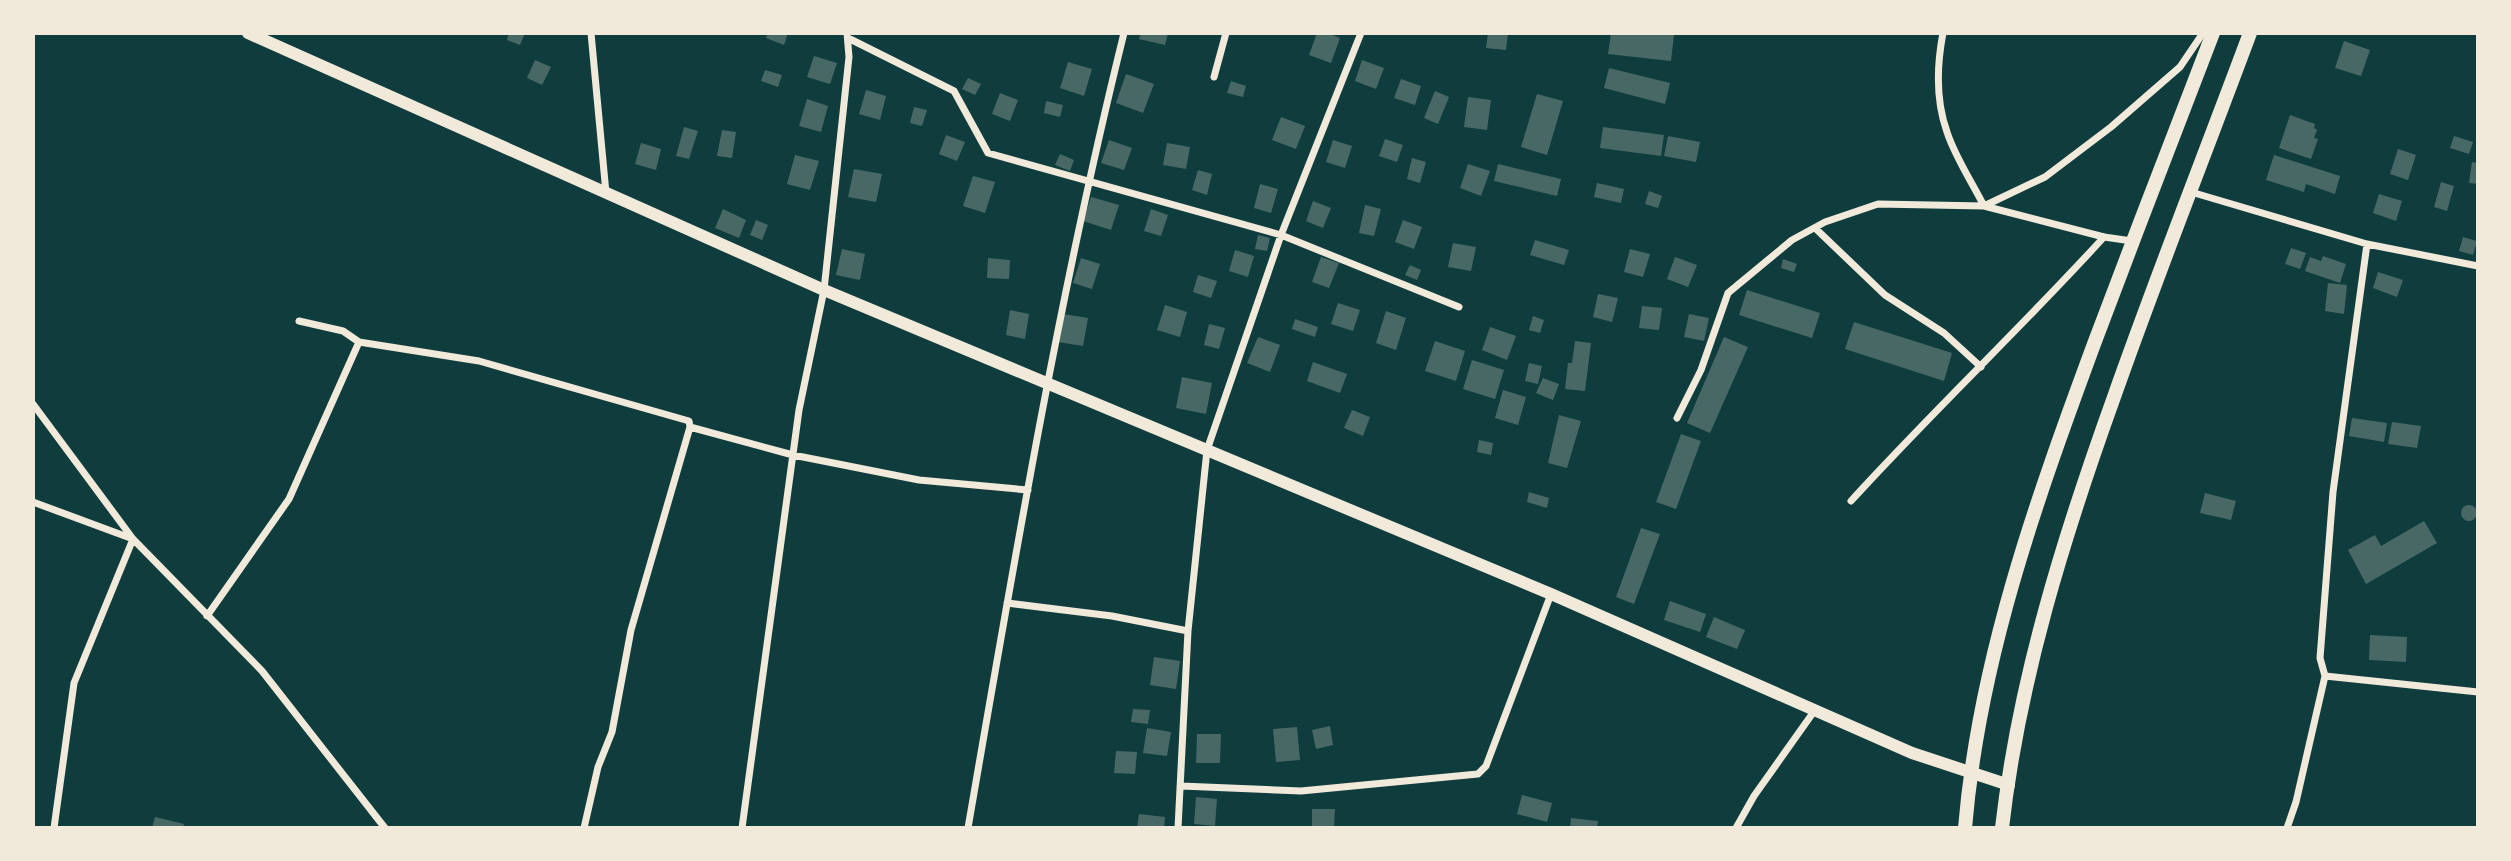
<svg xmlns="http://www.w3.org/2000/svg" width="2511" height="861" font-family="Ubuntu,sans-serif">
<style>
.building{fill:#486865}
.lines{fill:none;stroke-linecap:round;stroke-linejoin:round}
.minor{stroke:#f1e9da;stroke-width:7}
.tertiary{stroke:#f1e9da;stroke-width:12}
.primary{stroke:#f1e9da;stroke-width:14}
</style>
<rect width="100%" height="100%" fill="#0f3d3e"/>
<path class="building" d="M509,33H525L520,45L507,40Z
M768,33H788L784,45L766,38Z
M1141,33H1168L1165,45L1139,39Z
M1317,33H1328L1340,38L1331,63L1309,55Z
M1488,33H1508L1506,50L1486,48Z
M1611,33L1674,35L1671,61L1608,54Z
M2344,41L2370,50L2361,76L2335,68Z
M814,56L837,63L830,84L807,77Z
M535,60L551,67L542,85L527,78Z
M1362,60L1384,68L1376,89L1355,81Z
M1068,62L1092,69L1084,96L1060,88Z
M1609,68L1670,83L1665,104L1604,88Z
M765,70L782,75L778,87L761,81Z
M1126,74L1154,84L1143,113L1116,103Z
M968,78L981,84L975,95L962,89Z
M1401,79L1421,86L1415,105L1394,98Z
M1231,81L1246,86L1243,97L1227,93Z
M866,90L886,96L880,120L859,114Z
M1435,91L1449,97L1438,124L1424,118Z
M1000,93L1018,100L1010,121L992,114Z
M1537,94L1563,101L1547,155L1521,147Z
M1468,97L1491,100L1487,130L1464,127Z
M807,99L828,106L821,132L799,126Z
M1046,101L1063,105L1060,117L1044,113Z
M914,107L927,110L922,126L910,123Z
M2290,115L2315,124L2314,128L2317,130L2314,138L2318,139L2311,159L2279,148Z
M1281,117L1305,126L1296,149L1272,140Z
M684,127L698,131L689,159L676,156Z
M1603,127L1664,135L1661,156L1600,148Z
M722,130L736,132L732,158L717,156Z
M946,135L965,142L957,161L939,154Z
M1668,136L1700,142L1696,162L1664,156Z
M2454,136L2473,142L2469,154L2450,148Z
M1385,139L1403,145L1397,162L1379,156Z
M1109,140L1132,148L1124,170L1101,163Z
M1333,140L1352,146L1345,168L1326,162Z
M641,143L661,149L656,170L635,164Z
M1167,143L1190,147L1186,169L1163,165Z
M2398,149L2416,155L2408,180L2390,174Z
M1060,154L1074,160L1070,171L1055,165Z
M795,155L819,161L810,190L787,184Z
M2274,155L2340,176L2335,194L2306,184L2304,192L2266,180Z
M1412,158L1426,162L1420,183L1407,179Z
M2472,162L2478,163V184L2469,183Z
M1468,164L1490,171L1481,196L1460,188Z
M1498,164L1561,179L1557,196L1494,181Z
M854,169L882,174L876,202L848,197Z
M1198,170L1212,174L1207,195L1192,190Z
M973,176L995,182L985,213L963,206Z
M2441,182L2454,186L2447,211L2434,207Z
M1597,183L1624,189L1621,203L1594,197Z
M1260,184L1278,189L1271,213L1254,208Z
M1649,191L1662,196L1658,208L1645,204Z
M2379,194L2402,201L2396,221L2373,213Z
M1091,197L1119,205L1111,230L1083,221Z
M1313,201L1331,208L1323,228L1306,221Z
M1365,205L1381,209L1374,236L1359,233Z
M723,209L746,220L739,238L715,228Z
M1151,209L1168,215L1161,236L1144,231Z
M756,220L768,225L762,240L750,235Z
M1403,220L1422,227L1414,249L1395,242Z
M1258,235L1270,238L1267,251L1255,249Z
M2463,237L2477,241L2473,255L2459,251Z
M1535,240L1569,250L1564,265L1530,255Z
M1453,243L1476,247L1471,271L1448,267Z
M2291,248L2306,253L2300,269L2285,264Z
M842,249L865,254L860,280L836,275Z
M1630,249L1650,254L1643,277L1624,272Z
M1235,250L1254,256L1248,277L1229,271Z
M2323,256L2346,264L2340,283L2305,271L2310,257L2321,261Z
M1321,257L1339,263L1329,288L1312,282Z
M1675,257L1697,265L1688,287L1667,279Z
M988,258L1010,260L1009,279L987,278Z
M1081,258L1100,264L1092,289L1073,283Z
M1783,259L1797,264L1794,272L1781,268Z
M1410,265L1421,270L1417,280L1405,275Z
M2378,272L2403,280L2397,297L2373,288Z
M1198,275L1217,281L1211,298L1193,292Z
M2328,283L2347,285L2344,314L2325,311Z
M1747,290L1820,313L1812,338L1739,315Z
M1598,294L1618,298L1612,322L1593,317Z
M1338,303L1360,310L1353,331L1331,324Z
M1165,305L1187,312L1180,337L1157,330Z
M1642,306L1662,308L1659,330L1639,328Z
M1010,310L1029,314L1025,339L1006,335Z
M1386,311L1406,318L1396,350L1376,343Z
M1063,314L1088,318L1083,346L1058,342Z
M1689,314L1709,318L1704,341L1684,337Z
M1533,316L1544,320L1540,333L1529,330Z
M1295,319L1318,327L1315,337L1292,329Z
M1854,322L1952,353L1944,381L1845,349Z
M1209,324L1225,328L1219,349L1204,345Z
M1490,327L1516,336L1507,360L1482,350Z
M1258,337L1280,345L1270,372L1247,363Z
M1724,337L1748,347L1710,433L1687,423Z
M1435,341L1465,351L1456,381L1425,371Z
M1575,341L1591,343L1585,391L1565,389L1568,363H1572Z
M1472,360L1504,370L1495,399L1463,389Z
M1313,362L1347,374L1340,393L1307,381Z
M1529,363L1542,366L1538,384L1525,381Z
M1182,377L1212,383L1206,414L1176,408Z
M1543,378L1559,384L1553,400L1536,393Z
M1503,390L1526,397L1518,425L1495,418Z
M1352,410L1370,417L1363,436L1344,428Z
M1559,415L1581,421L1567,468L1548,463Z
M2352,418L2387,423L2384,442L2349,436Z
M2392,422L2421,426L2417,448L2388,444Z
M1681,434L1701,441L1676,509L1656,502Z
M1479,440L1493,443L1491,455L1477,452Z
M1529,492L1549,498L1547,508L1527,502Z
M2205,493L2236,501L2231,520L2200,513Z
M2461 513a8 8 0 1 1 16 0a8 8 0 1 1-16 0Z
M2424,521L2437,543L2366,584L2348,550L2375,535L2381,546Z
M1641,528L1660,534L1634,604L1616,597Z
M1670,601L1706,614L1700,632L1664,620Z
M1714,617L1745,630L1737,649L1706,637Z
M2370,635L2407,637L2406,662L2369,660Z
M1154,657L1180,661L1176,689L1150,685Z
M1133,709L1150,710L1148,724L1131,722Z
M1330,726L1333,745L1316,749L1312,730Z
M1297,727L1300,760L1276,762L1273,729Z
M1147,728L1171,732L1167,756L1143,753Z
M1197,734H1221L1220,763H1196Z
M1116,751L1137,752L1135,774L1114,773Z
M1522,795L1552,803L1547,822L1517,814Z
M1196,797L1217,799L1215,826L1194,824Z
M1312,809H1335L1334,828H1312Z
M1139,814L1165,817L1164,828H1137Z
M155,817L184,824L183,828H152Z
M1571,818L1598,821L1597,828H1570Z"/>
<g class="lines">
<path class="minor" d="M591,33L606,193
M1943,33C1937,64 1936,101 1947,132C1955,157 1972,182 1984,206L2045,177L2111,127L2180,67L2203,33
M848,38L954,91L988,153L1281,235L1459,307
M1214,77L1226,33
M2191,192L2367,244L2478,266
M1815,228L1885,295L1944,333L1981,367
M299,321L343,331L359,342L479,361L689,421L690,427L631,630L612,732L598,767L584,828
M33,404L133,539L262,671L385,828
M1677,418L1701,370L1728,293L1792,240L1825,222L1878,204L1984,206L2104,237L2132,241
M690,427L793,455L919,480L1028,490
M1851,501C1933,411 2022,327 2104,237
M33,502L133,539L74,683L54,828
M1007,603L1112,616L1188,631
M207,616L289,499L359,342
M2325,676L2478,692
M1181,786L1301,791L1478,774L1486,766L1551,594
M742,828L799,410L824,290L849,57L847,33
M968,828C1014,562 1059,295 1124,33
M1178,828L1188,631L1207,450L1281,235L1361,33
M1736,828L1754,796L1815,710
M2287,828L2296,802L2325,676L2320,658L2333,492L2367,244"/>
<path class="tertiary" d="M248,33L824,290L1551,594L1912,753L2009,785"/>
<path class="primary" d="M1965,828C1979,660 2036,501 2094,344C2133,240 2173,137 2213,33
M2002,828C2019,679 2064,536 2114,397C2157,275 2205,154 2250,33"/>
</g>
<rect width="2511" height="861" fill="none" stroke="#f1e9da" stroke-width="70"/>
</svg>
